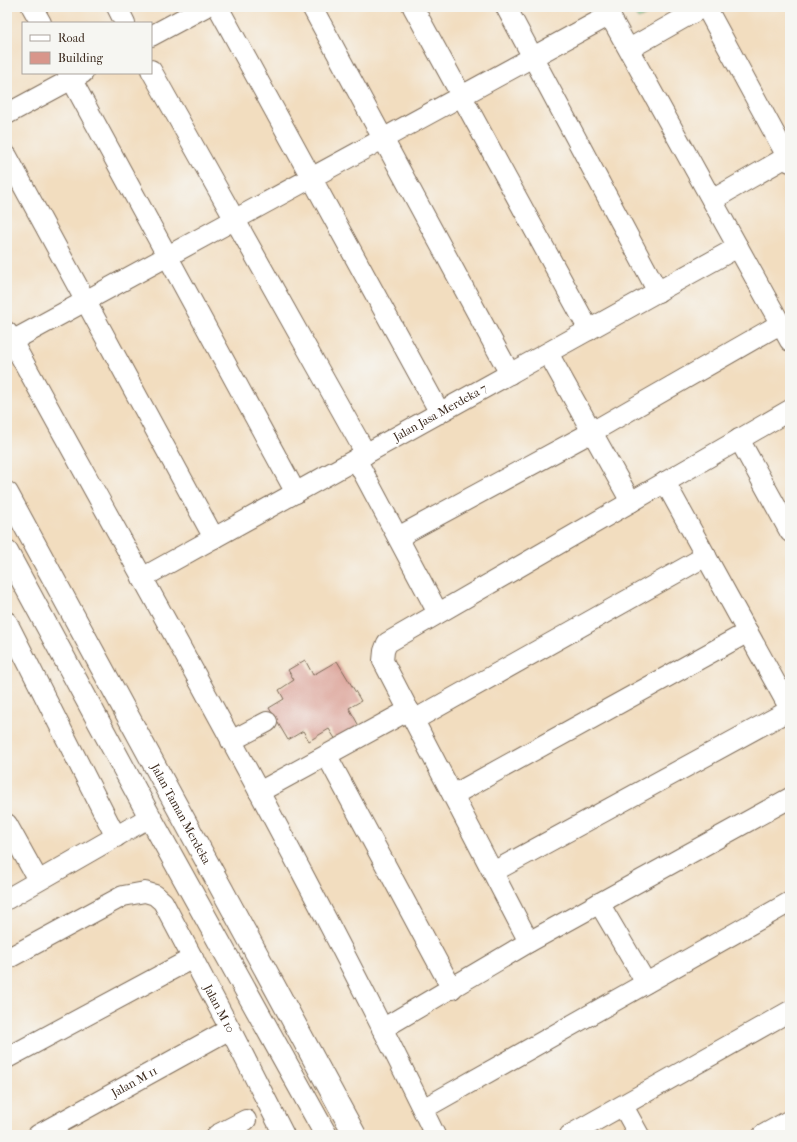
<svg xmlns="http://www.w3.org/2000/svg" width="797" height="1142" font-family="'IM FELL French Canon',serif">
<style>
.green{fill:#7fd294;stroke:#5d7e59}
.building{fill:#d8968b}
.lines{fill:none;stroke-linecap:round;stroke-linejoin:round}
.minor-casing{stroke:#7b6956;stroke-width:22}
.major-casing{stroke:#7b6956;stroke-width:24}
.minor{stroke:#fff;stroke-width:20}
.major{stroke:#fff;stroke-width:22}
.labels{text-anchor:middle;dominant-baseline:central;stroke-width:3.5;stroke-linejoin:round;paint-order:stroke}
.street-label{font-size:12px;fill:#3b2a1e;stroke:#f6f6f2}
</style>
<rect width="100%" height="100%" fill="#f6f6f2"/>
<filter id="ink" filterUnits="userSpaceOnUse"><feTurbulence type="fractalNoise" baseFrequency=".025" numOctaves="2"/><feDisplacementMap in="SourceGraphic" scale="8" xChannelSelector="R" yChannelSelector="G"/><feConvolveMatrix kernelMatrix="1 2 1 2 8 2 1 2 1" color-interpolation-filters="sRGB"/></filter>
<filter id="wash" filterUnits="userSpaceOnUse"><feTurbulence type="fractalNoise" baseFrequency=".012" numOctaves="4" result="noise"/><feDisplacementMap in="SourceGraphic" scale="16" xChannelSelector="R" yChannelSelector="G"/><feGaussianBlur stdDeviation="0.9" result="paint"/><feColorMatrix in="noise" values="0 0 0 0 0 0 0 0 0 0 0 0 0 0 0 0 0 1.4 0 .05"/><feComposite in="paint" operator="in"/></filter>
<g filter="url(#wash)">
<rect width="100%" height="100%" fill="#f2ddbf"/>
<path class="green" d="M631,7H663L638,19Z"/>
<g id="blocks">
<path class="building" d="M305,660L313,675L337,661L361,701L349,708L359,726L336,740L329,729L309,741L303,731L288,740L269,708L284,699L279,690L294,680L288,670Z"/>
</g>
</g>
<g filter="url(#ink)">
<use href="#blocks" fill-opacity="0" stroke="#7b6956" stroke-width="1"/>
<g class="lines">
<defs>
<g id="minor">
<path d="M32,7L41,23"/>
<path d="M117,7L125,23"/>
<path d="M218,7L440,413"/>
<path d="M312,7L510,374"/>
<path d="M413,7L589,330"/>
<path d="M506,7L658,292"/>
<path d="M605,7L790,341"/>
<path d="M706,7L790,162"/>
<path d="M151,36L205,7"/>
<path d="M629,49L703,7"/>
<path d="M151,70L366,454"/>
<path d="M68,73L296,493"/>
<path d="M7,114L83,73"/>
<path d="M7,156L214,538"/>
<path d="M712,200L790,155"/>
<path d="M7,332C153,598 303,862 435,1135"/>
<path d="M12,341L610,15"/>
<path d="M548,353L631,502"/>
<path d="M739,439L790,532"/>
<path d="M356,459L438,613"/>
<path d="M665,482L790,709"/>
<path d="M398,537L592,432L780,324"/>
<path id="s1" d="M142,578L738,247"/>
<path d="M7,622L116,837"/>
<path d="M414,720L706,556"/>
<path d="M231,741L267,722"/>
<path d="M327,756L452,989"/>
<path d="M259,792L409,710"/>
<path d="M453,795L748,632"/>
<path d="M7,824L38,880"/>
<path d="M493,872L790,710"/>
<path d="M7,899L150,817"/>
<path d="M599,903L646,983"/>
<path d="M529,942L383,661L384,651L387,643L790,410"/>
<path id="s2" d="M7,959L123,896L145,892L155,895L163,902L230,1029L284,1135"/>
<path d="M382,1029L529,942L790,798"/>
<path d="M7,1058L193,958"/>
<path d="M623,1106L639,1135"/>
<path d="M423,1109L790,902"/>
<path id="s3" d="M38,1135L230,1029"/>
<path d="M217,1135L246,1120"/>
<path d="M570,1135L790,1011"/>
<path d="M763,1135L790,1120"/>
</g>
<g id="major">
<path id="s4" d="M7,493L355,1135"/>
<path d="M7,552L150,817L326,1135"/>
</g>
</defs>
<use href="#minor" class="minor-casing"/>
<use href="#major" class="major-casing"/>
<use href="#minor" class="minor"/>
<use href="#major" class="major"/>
</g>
</g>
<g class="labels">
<g class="street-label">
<text stroke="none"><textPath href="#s1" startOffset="341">Jalan Jasa Merdeka 7</textPath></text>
<text stroke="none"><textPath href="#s4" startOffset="365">Jalan Taman Merdeka</textPath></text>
<text stroke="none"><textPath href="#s2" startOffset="296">Jalan M 10</textPath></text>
<text stroke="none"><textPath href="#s3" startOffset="110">Jalan M 11</textPath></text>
</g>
</g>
<rect width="797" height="1142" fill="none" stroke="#f6f6f2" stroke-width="24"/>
<rect x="22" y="22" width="130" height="52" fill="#f6f6f2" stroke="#aba49d"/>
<rect x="30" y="35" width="20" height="6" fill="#ffffff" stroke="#aba49d"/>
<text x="58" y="42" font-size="12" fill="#3b2a1e">Road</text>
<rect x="30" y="52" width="20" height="12" fill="#d8968b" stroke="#aba49d"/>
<text x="58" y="62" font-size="12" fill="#3b2a1e">Building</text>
</svg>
